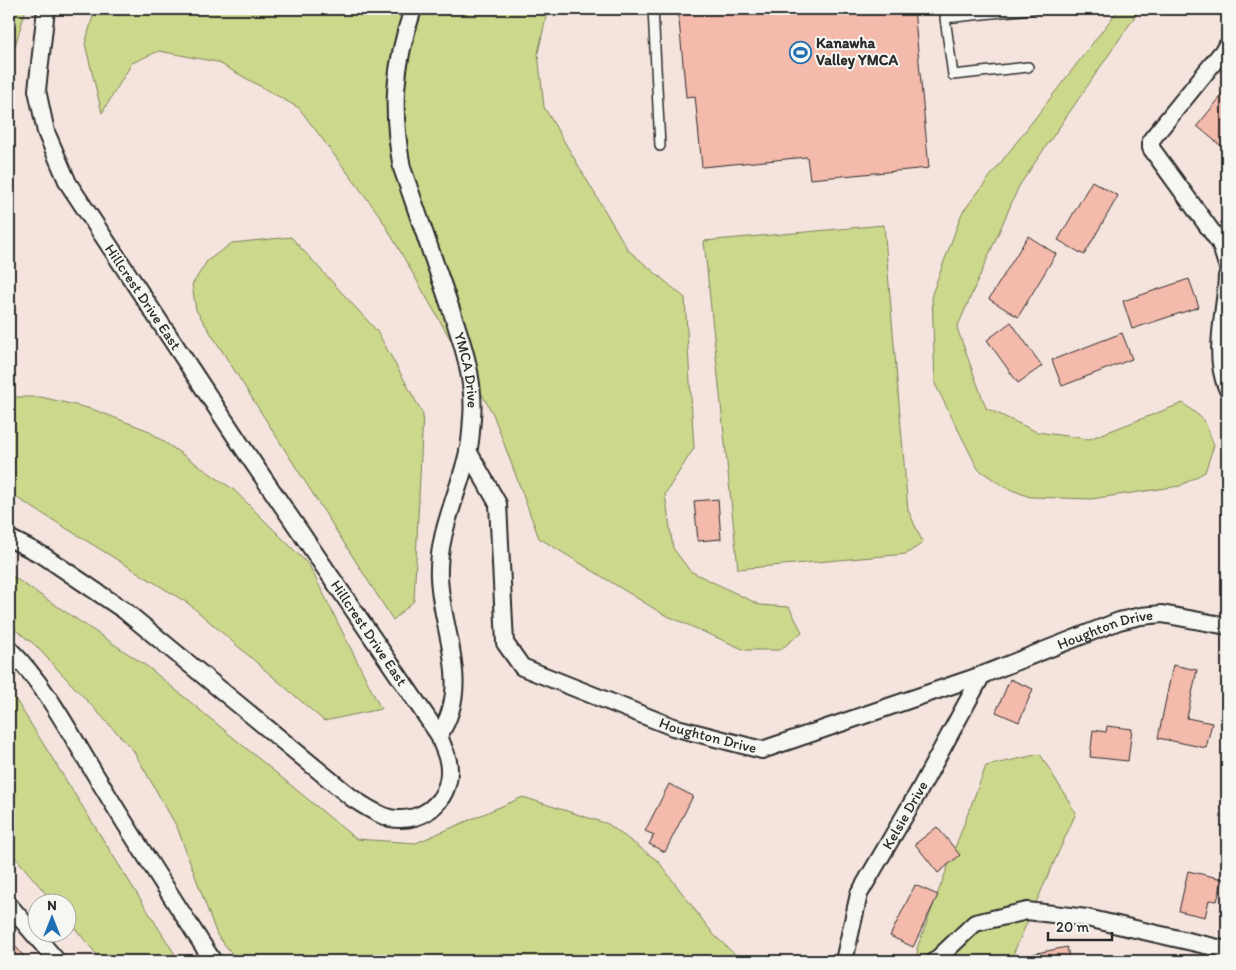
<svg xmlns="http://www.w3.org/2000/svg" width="1236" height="970" font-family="Itim,sans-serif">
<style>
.green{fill:#ccd88c;stroke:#7c825c}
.building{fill:#f4baac;stroke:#2b2b2b}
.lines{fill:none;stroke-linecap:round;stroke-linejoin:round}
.service-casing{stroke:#2b2b2b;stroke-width:12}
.minor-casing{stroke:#2b2b2b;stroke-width:20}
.service{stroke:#f6f6f2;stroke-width:9}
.minor{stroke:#f6f6f2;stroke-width:16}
.labels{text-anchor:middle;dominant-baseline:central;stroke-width:4;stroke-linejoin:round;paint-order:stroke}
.poi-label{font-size:15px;font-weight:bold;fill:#2b2b2b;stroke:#f6f6f2;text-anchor:start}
.street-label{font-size:15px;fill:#2b2b2b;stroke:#f6f6f2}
</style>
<rect width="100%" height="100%" fill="#f5e4dd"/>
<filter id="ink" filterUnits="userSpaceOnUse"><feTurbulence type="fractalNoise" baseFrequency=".02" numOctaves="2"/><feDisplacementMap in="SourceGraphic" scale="10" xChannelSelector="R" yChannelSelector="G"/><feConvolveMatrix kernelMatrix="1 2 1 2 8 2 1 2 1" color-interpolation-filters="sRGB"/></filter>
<g filter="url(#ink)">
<path class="green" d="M9,9H26L9,66Z
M95,9H548L538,53L544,107L628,250L685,298L694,448L665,494L673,548L690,571L760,605L789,607L802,632L780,650H745L663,614L539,538L493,414L380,216L299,108L217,62L159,51L132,63L102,113L85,44Z
M1119,9H1140L1019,186L957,328L986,408L1037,432L1089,439L1183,403L1204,420L1214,445L1205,472L1180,486L1091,499L1030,497L1004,487L978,469L935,384L932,294L962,213Z
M884,225L908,510L923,543L906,554L738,569L704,241Z
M291,237L377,331L423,414L414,601L393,620L196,310L192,285L207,261L232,243Z
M9,397H41L92,409L147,430L234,490L309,565L381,709L324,721L189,604L9,493Z
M9,574L148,667L356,839L416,843L523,797L608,824L658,861L714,935L742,961H238L217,935L177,827L133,750L34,644L9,625Z
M9,692L14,697L179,961H102L68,920V902H53L9,850Z
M1040,754L1076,813L1010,961H918L917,948L986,766Z"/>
<path class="building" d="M678,9H914L929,168L810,179L807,157L702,167L695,96L686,97Z
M1227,89V138L1221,146L1197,126Z
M1092,181L1118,196L1084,255L1058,240Z
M1028,236L1056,254L1018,317L989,299Z
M1189,279L1199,307L1132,329L1123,301Z
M1011,322L1042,366L1018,383L987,340Z
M1122,333L1132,359L1062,386L1052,360Z
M718,499L721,539L698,541L694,501Z
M1173,665L1197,670L1187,718L1212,723L1206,748L1158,738Z
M1010,679L1033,689L1019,722L996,712Z
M1107,726L1132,729L1128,761L1090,757L1093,730L1106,732Z
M669,784L693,796L665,852L649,844L654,835L645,831Z
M937,827L960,855L938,873L915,844Z
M1188,871L1223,879L1217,901L1209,900L1205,917L1179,911Z
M915,885L938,895L913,947L890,936Z
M9,939L28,961H9Z
M1067,947L1070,961H1033L1032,954Z"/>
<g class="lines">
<defs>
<path id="service" d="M653,9L660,146
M1028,67L953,75L945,18L1032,9"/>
<g id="minor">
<path id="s1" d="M413,9C394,65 391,109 402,168C416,208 429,247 443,286C457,328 476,374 472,418C471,429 471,441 468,452C459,493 437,534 439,577C441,631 473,684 439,735"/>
<path d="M1227,46L1151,140V148L1220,243L1227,265"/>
<path d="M1227,276C1226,312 1212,353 1227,388"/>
<path id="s2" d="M468,451L498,504L505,643L522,667L673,727L762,750L982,675L1119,621L1141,616L1162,614L1227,626"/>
<path d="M9,538L44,556L125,611L352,798C363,805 377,815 390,818C425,825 455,796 448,761C446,752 441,743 439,735L245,451L68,183L46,132L37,90L46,9"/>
<path d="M9,649C47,686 73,739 101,784C137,844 175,902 213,961"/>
<path d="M9,905L57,961"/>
<path id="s3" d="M844,961L859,894L919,791L982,675"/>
<path d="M935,961L975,923L1027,911L1087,918L1227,950"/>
</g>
</defs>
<use href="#service" class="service-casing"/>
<use href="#minor" class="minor-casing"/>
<use href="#service" class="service"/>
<use href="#minor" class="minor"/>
</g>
</g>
<defs>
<symbol id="stadium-ring" viewBox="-11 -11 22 22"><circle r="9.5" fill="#f6f6f2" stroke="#1f6fb2" stroke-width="1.5"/><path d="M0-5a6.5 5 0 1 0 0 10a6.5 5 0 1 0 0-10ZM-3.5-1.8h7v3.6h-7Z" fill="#1f6fb2"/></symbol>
</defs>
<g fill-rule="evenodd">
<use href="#stadium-ring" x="788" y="40" width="25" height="25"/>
</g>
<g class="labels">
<g class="poi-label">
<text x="816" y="43">Kanawha<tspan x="816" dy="17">Valley YMCA</tspan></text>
</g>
<g class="street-label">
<text transform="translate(143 297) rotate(56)">Hillcrest Drive East</text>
<text stroke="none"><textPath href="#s1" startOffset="374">YMCA Drive</textPath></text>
<text stroke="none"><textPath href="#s2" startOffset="848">Houghton Drive</textPath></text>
<text transform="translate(369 633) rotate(56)">Hillcrest Drive East</text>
<text stroke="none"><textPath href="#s2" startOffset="428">Houghton Drive</textPath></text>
<text stroke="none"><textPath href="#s3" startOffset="160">Kelsie Drive</textPath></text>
</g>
</g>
<rect width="1236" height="970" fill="none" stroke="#f6f6f2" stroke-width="30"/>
<rect x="15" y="15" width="1206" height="940" fill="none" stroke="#2b2b2b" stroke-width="2" filter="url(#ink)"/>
<g transform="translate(52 918)"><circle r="24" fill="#f6f6f2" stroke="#a5a5a2"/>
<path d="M0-4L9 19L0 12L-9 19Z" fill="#1f6fb2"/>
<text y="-8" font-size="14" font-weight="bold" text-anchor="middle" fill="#2b2b2b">N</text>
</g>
<path d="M1048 932v8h64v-8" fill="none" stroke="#2b2b2b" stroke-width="2.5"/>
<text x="1056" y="932" font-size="15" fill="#2b2b2b" stroke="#f6f6f2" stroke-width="4" paint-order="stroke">20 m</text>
</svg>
